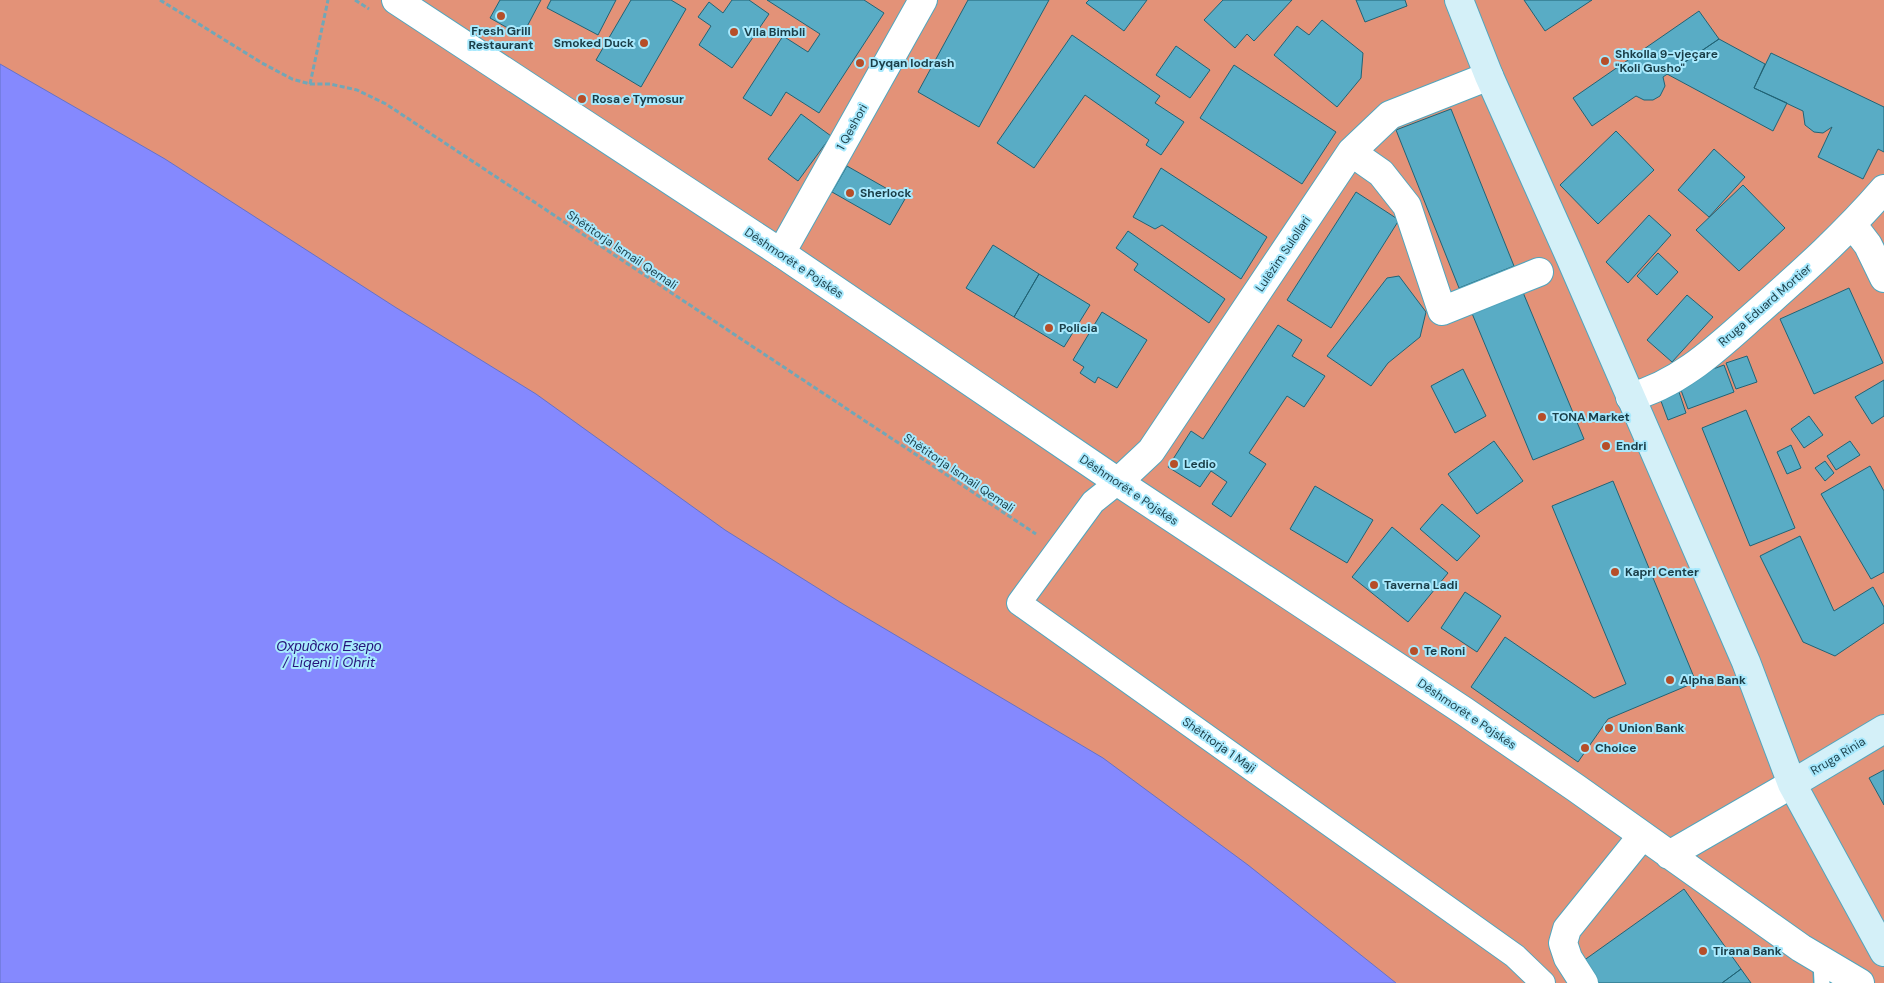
<svg xmlns="http://www.w3.org/2000/svg" width="1884" height="983" font-family="'DM Sans',sans-serif">
<style>
.green{fill:#e39278}
.water{fill:#8589fe;stroke:#6572c7}
.building{fill:#59acc5;stroke:#216375}
.lines{fill:none;stroke-linecap:round;stroke-linejoin:round}
.service-casing{stroke:#51a5bd;stroke-width:18}
.pedestrian-casing{stroke:#51a5bd;stroke-width:26}
.minor-casing{stroke:#51a5bd;stroke-width:30}
.tertiary-casing{stroke:#51a5bd;stroke-width:30}
.secondary-casing{stroke:#51a5bd;stroke-width:30}
.path{stroke:#71a7b7;stroke-width:3;stroke-dasharray:5 2.5;stroke-linecap:butt}
.service{stroke:#fff;stroke-width:15}
.pedestrian{stroke:#fff;stroke-width:24}
.minor{stroke:#fff;stroke-width:28}
.tertiary{stroke:#fff;stroke-width:28}
.secondary{stroke:#d4f0f8;stroke-width:28}
.poi-dot{fill:#b64e29;stroke:#a8e9fd;stroke-width:2}
.labels{text-anchor:middle;dominant-baseline:central;stroke-width:4;stroke-linejoin:round;paint-order:stroke}
.poi-label{font-size:12px;font-weight:bold;fill:#1a3e48;stroke:#a8e9fd;text-anchor:start}
.street-label{font-size:12px;fill:#1a3e48;stroke:#a8e9fd}
.water-label{font-size:14px;font-style:italic;fill:#26147b;stroke:#a8e9fd}
</style>
<rect width="100%" height="100%" fill="#a8e9fd"/>
<path class="green" d="M0,0H1884V983H0Z"/>
<path class="water" d="M0,64L165,159L395,307L536,394L725,530L843,604L1103,758L1248,865L1396,983H0Z"/>
<path class="building" d="M500,0H541L522,36L490,18Z
M551,0H616L598,35L547,8Z
M631,0H671L686,9L641,87L596,60Z
M732,0H749L769,14L732,68L699,45L711,26L698,17L709,2L723,13Z
M767,0H864L884,13L819,113L786,92L771,116L743,98L783,36L808,52L820,34Z
M968,0H1049L979,127L918,92Z
M1089,0H1147L1124,31L1086,3Z
M1223,0H1292L1254,41L1247,34L1235,48L1204,20Z
M1356,0H1405L1407,6L1365,22Z
M1524,0H1592L1545,31Z
M1699,11L1719,39L1663,77L1665,86L1660,96L1653,100H1644L1636,96L1592,126L1573,98Z
M1322,20L1363,53L1361,78L1337,107L1274,55L1297,26L1309,35Z
M1072,35L1160,96L1155,103L1184,122L1161,155L1146,145L1149,140L1085,95L1034,168L997,143Z
M1719,39L1765,64L1754,88L1787,103L1773,131L1667,74Z
M1176,46L1210,70L1190,98L1156,75Z
M1771,53L1884,107V152L1878,149L1863,179L1818,157L1832,127L1823,133L1814,132L1805,125L1803,111L1754,88Z
M1234,65L1336,132L1302,184L1200,118Z
M1451,109L1514,266L1459,288L1396,130Z
M801,114L831,136L798,181L768,159Z
M1616,131L1654,170L1598,224L1560,185Z
M1714,149L1745,177L1709,217L1678,190Z
M847,166L905,199L890,225L832,192Z
M1161,168L1267,237L1241,279L1162,225L1155,229L1133,217Z
M1743,185L1785,228L1739,271L1696,230Z
M1356,192L1399,220L1331,328L1287,300Z
M1649,215L1671,235L1628,283L1606,262Z
M1128,231L1225,299L1209,323L1134,270L1138,264L1116,248Z
M993,245L1039,274L1014,317L966,288Z
M1658,253L1678,272L1657,295L1637,276Z
M1039,274L1090,305L1064,347L1014,317Z
M1399,276L1426,312L1420,337L1388,363L1371,386L1327,356L1387,278Z
M1849,288L1883,363L1814,394L1780,319Z
M1522,290L1584,439L1533,460L1471,311Z
M1687,295L1713,317L1672,362L1647,340Z
M1102,312L1147,340L1117,388L1098,377L1095,383L1080,373L1084,367L1073,360Z
M1278,325L1302,340L1292,356L1325,376L1304,407L1287,396L1249,453L1266,464L1231,517L1212,504L1227,482L1211,471L1200,487L1168,467L1191,431L1203,439Z
M1747,356L1757,382L1736,389L1726,363Z
M1724,365L1734,392L1688,409L1678,382Z
M1463,369L1486,416L1455,433L1431,386Z
M1884,380V416L1872,424L1855,397Z
M1677,386L1686,413L1668,420L1658,393Z
M1746,410L1795,528L1750,546L1702,428Z
M1809,416L1823,435L1804,448L1791,429Z
M1494,441L1523,481L1477,514L1448,474Z
M1850,441L1860,455L1836,470L1827,456Z
M1791,445L1801,468L1787,474L1777,452Z
M1825,461L1834,473L1825,481L1815,468Z
M1870,466L1884,491V572L1871,579L1821,494Z
M1613,481L1696,682L1608,719L1578,762L1471,687L1505,637L1594,698L1626,684L1552,506Z
M1315,486L1373,520L1347,563L1290,529Z
M1442,504L1480,536L1457,561L1420,529Z
M1392,527L1448,573L1408,622L1352,577Z
M1800,536L1834,611L1873,587L1884,607V623L1835,656L1803,642L1760,556Z
M1465,592L1501,616L1477,652L1441,628Z
M1884,770V805L1869,778Z
M1684,889L1741,969L1722,983H1599L1583,961Z
M1741,969L1751,983H1722Z"/>
<g class="lines">
<defs>
<path id="service" d="M1821,961L1822,983"/>
<path id="pedestrian" d="M1118,482L1093,502L1019,603L1515,956L1543,983"/>
<path id="minor" d="M1351,152L1381,173L1407,206L1442,311L1539,272
M1852,224L1868,245L1884,278
M781,253L923,0
M1630,397C1682,384 1722,343 1761,309C1804,271 1846,233 1884,189
M1118,482L1151,451L1351,152L1390,115L1489,76
M1584,983L1568,958L1563,943L1567,929L1642,836"/>
<path id="tertiary" d="M396,0L781,253L1118,482L1464,711L1576,788L1801,948L1860,983
M1669,855L1792,784"/>
<path id="secondary" d="M1459,0L1489,76L1570,257L1746,662L1792,784L1884,952
M1792,784L1884,729"/>
</defs>
<use href="#service" class="service-casing"/>
<use href="#pedestrian" class="pedestrian-casing"/>
<use href="#minor" class="minor-casing"/>
<use href="#tertiary" class="tertiary-casing"/>
<use href="#secondary" class="secondary-casing"/>
<path class="path" d="M160,0L262,63L292,79L310,84H330L357,90L386,104L1036,534
M355,0L369,9
M310,84L328,0"/>
<use href="#service" class="service"/>
<use href="#pedestrian" class="pedestrian"/>
<use href="#minor" class="minor"/>
<use href="#tertiary" class="tertiary"/>
<use href="#secondary" class="secondary"/>
</g>
<g class="poi-dot">
<circle cx="501" cy="16" r="5"/>
<circle cx="734" cy="32" r="5"/>
<circle cx="644" cy="43" r="5"/>
<circle cx="1605" cy="61" r="5"/>
<circle cx="860" cy="63" r="5"/>
<circle cx="582" cy="99" r="5"/>
<circle cx="850" cy="193" r="5"/>
<circle cx="1049" cy="328" r="5"/>
<circle cx="1542" cy="417" r="5"/>
<circle cx="1606" cy="446" r="5"/>
<circle cx="1174" cy="464" r="5"/>
<circle cx="1615" cy="572" r="5"/>
<circle cx="1374" cy="585" r="5"/>
<circle cx="1414" cy="651" r="5"/>
<circle cx="1670" cy="680" r="5"/>
<circle cx="1609" cy="728" r="5"/>
<circle cx="1585" cy="748" r="5"/>
<circle cx="1703" cy="951" r="5"/>
</g>
<g class="labels">
<g class="poi-label">
<text x="501" y="31" text-anchor="middle">Fresh Grill<tspan x="501" dy="14">Restaurant</tspan></text>
<text x="744" y="32">Vila Bimbli</text>
<text x="634" y="43" text-anchor="end">Smoked Duck</text>
<text x="1615" y="54">Shkolla 9-vjeçare<tspan x="1615" dy="14">"Koli Gusho"</tspan></text>
<text x="870" y="63">Dyqan lodrash</text>
<text x="592" y="99">Rosa e Tymosur</text>
<text x="860" y="193">Sherlock</text>
<text x="1059" y="328">Policia</text>
<text x="1552" y="417">TONA Market</text>
<text x="1616" y="446">Endri</text>
<text x="1184" y="464">Ledio</text>
<text x="1625" y="572">Kapri Center</text>
<text x="1384" y="585">Taverna Ladi</text>
<text x="1424" y="651">Te Roni</text>
<text x="1680" y="680">Alpha Bank</text>
<text x="1619" y="728">Union Bank</text>
<text x="1595" y="748">Choice</text>
<text x="1713" y="951">Tirana Bank</text>
</g>
<g class="street-label">
<text transform="translate(852 127) rotate(-61)">1 Qeshori</text>
<text transform="translate(622 250) rotate(34)">Shëtitorja Ismail Qemali</text>
<text transform="translate(1283 254) rotate(-56)">Lulëzim Sulollari</text>
<text transform="translate(794 263) rotate(34)">Dëshmorët e Pojskës</text>
<text transform="translate(1765 305) rotate(-41)">Rruga Eduard Mortier</text>
<text transform="translate(959 473) rotate(34)">Shëtitorja Ismail Qemali</text>
<text transform="translate(1129 490) rotate(34)">Dëshmorët e Pojskës</text>
<text transform="translate(1467 714) rotate(34)">Dëshmorët e Pojskës</text>
<text transform="translate(1219 745) rotate(35)">Shëtitorja 1 Maji</text>
<text transform="translate(1838 756) rotate(-31)">Rruga Rinia</text>
</g>
<g class="water-label">
<text x="329" y="646">Охридско Езеро<tspan x="329" dy="16">/ Liqeni i Ohrit</tspan></text>
</g>
</g>
</svg>
